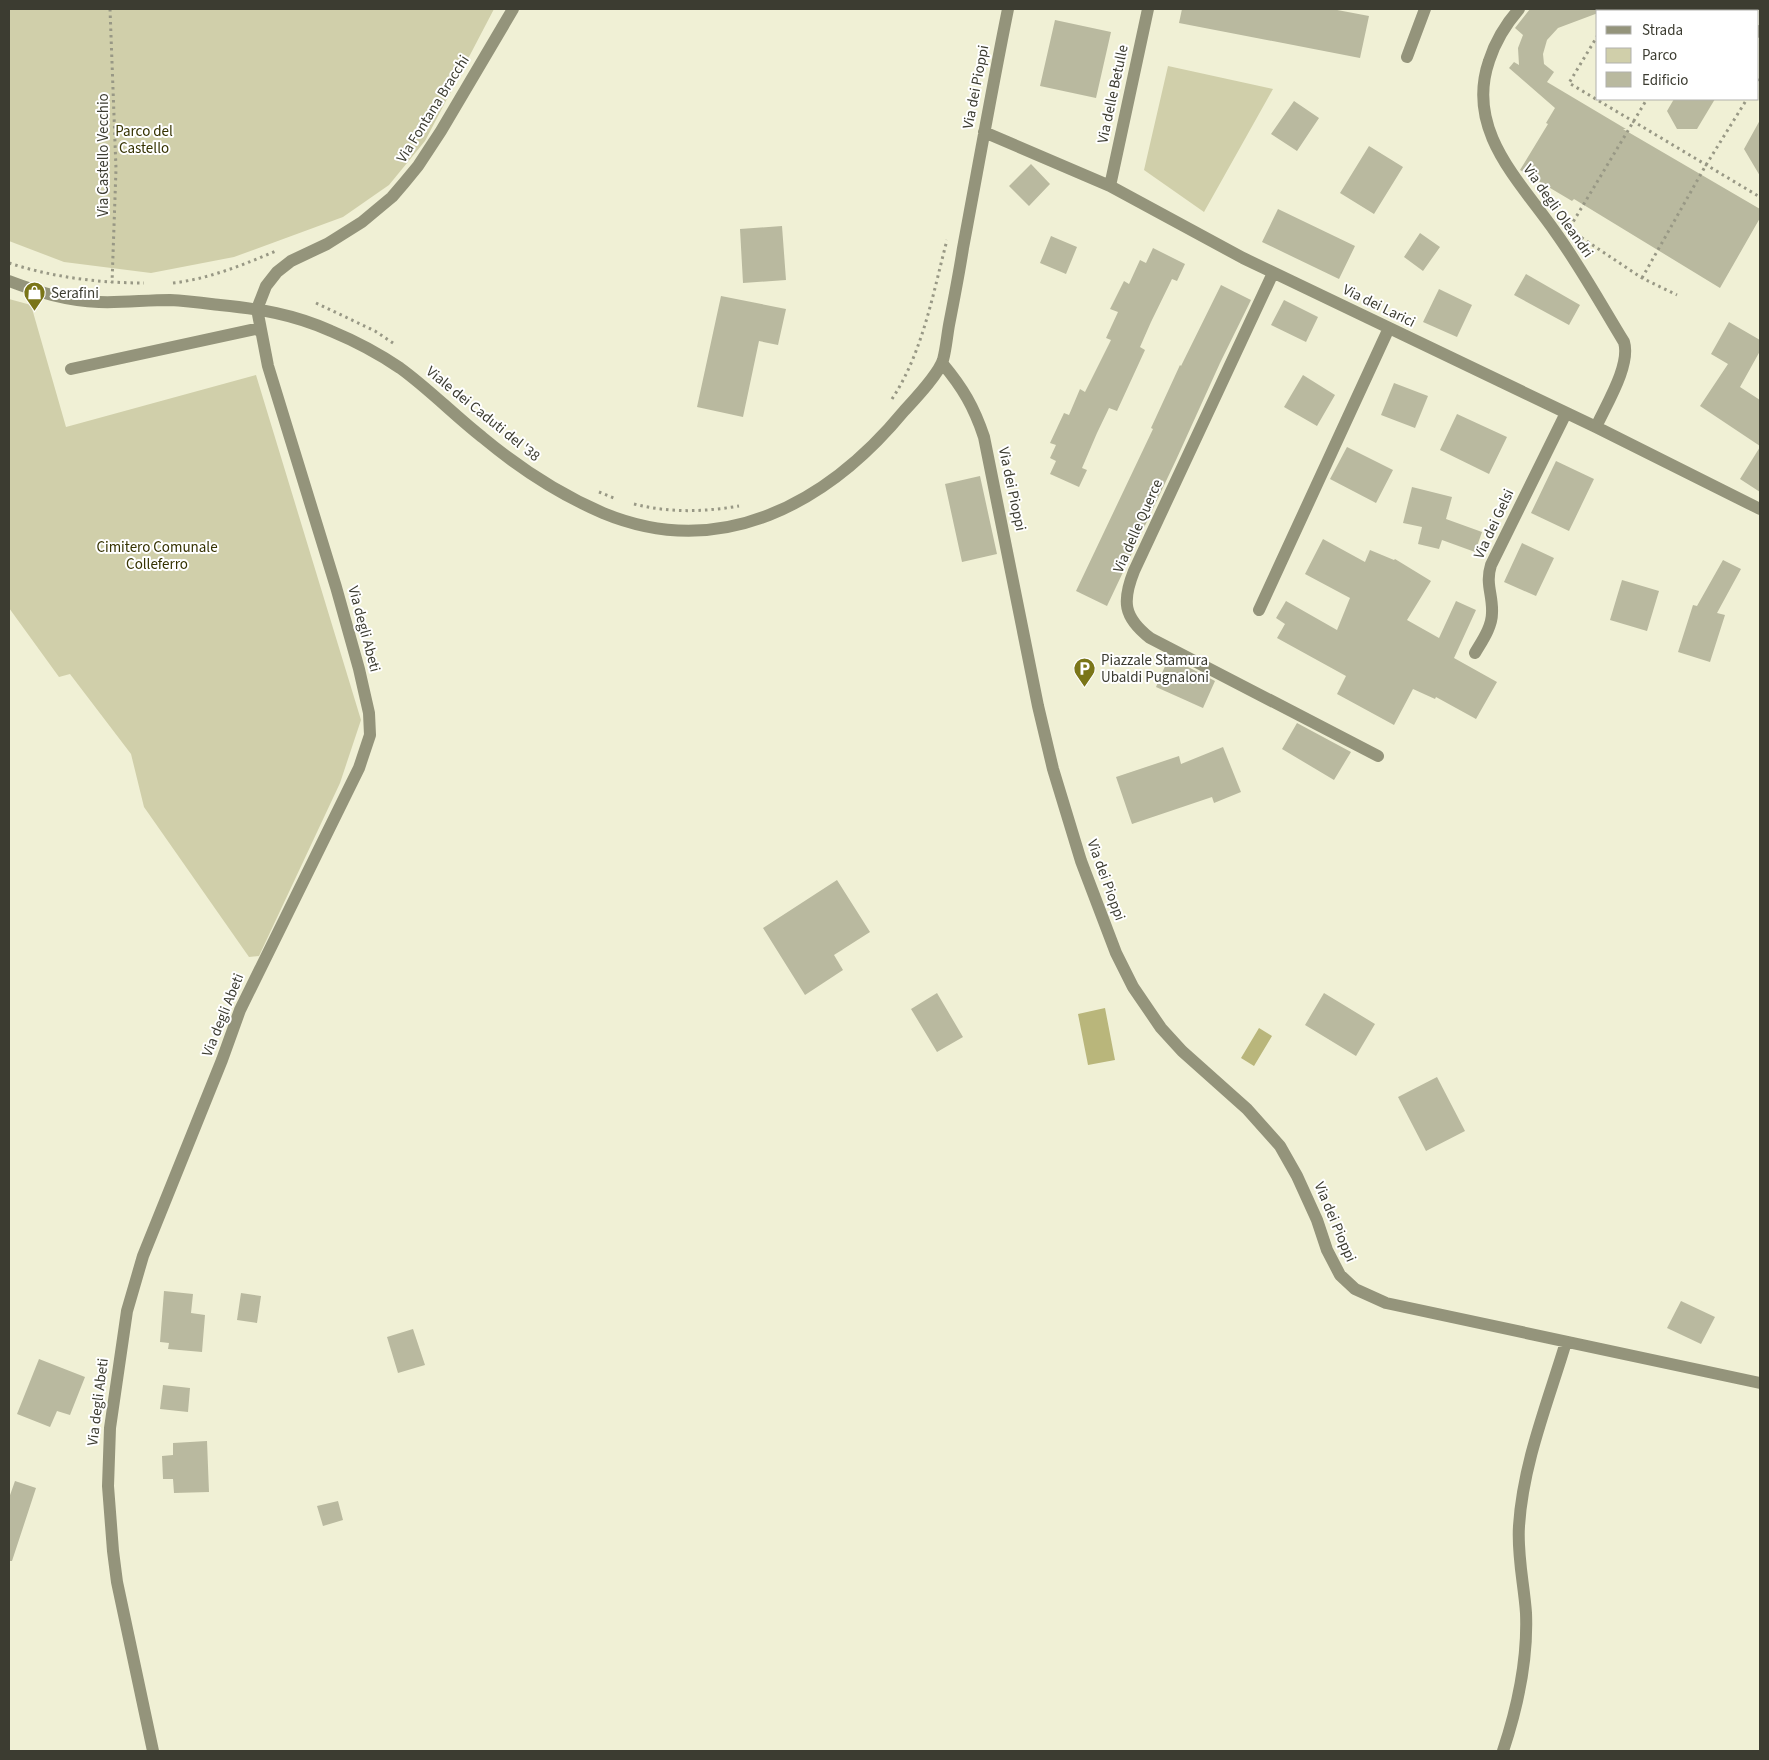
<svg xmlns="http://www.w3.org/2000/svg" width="1769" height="1760" font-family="'Source Sans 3',sans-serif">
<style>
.green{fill:#d0cfaa}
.water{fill:#b9b67b}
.building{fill:#b9b99f}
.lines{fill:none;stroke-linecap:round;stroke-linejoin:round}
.path{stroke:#989885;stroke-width:3;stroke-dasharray:2.5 4;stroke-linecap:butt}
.minor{stroke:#94947b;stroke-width:12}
.labels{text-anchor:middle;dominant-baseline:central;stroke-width:4;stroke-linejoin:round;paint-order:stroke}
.street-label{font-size:15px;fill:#3c3c31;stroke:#fff}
.park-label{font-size:15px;fill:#353201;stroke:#fff}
.poi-label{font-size:15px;fill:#3c3c31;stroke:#fff;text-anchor:start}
</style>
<rect width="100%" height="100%" fill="#f0f0d5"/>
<path class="green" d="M9,9H494L425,141L389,185L343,217L234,257L151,273L64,262L9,241Z
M1168,66L1273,89L1204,212L1144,170Z
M9,299L31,305L66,427L256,375L361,720L340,783L259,956L249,957L144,807L131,754L70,674L59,677L9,608Z"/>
<path class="water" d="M1105,1008L1115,1060L1088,1065L1078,1014Z
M1259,1028L1272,1036L1254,1066L1241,1058Z"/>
<path class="building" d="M1182,9H1332L1369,16L1360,58L1179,23Z
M1530,9H1604V10L1598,11V13L1558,28L1547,40L1543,54L1544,64L1554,72L1547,82L1626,129H1623L1760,209V218L1720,288L1574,199L1572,201L1520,170L1548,124L1546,123L1555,108L1509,68L1514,62L1519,65L1518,48L1523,35L1515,28Z
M1055,20L1111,32L1096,98L1040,86Z
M1674,99H1715L1697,129H1677L1667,111Z
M1294,101L1319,118L1297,151L1271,134Z
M1760,120V176L1744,149Z
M1369,146L1403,167L1374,214L1340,193Z
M1031,164L1050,184L1029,206L1009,186Z
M1278,209L1355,246L1339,279L1262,242Z
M782,226L786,280L743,283L740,229Z
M1420,233L1440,247L1423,271L1404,257Z
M1051,236L1077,247L1066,274L1040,263Z
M1153,248L1185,264L1177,281L1172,279L1151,322L1140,347L1145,350L1117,411L1109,408L1097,433L1082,468L1087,470L1079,487L1050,474L1056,461L1050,458L1056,445L1050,443L1064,413L1069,415L1080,389L1085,392L1111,340L1106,338L1118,312L1110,309L1124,281L1129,284L1140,260L1146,263Z
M1526,274L1580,305L1569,325L1514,295Z
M1221,285L1251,300L1220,363L1176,460L1107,606L1076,591L1153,429L1151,428L1180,365L1181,366Z
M1439,289L1472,305L1457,337L1423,322Z
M721,296L786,309L778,345L759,341L743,417L697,407Z
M1284,300L1318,317L1306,342L1271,325Z
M1729,322L1760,340V351L1740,387L1760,400V446L1700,406L1728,364L1711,354Z
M1303,375L1335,395L1317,426L1284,407Z
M1394,383L1428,396L1415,428L1381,415Z
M1457,414L1507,437L1489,474L1440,450Z
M1347,447L1393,470L1376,503L1330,479Z
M1760,447V492L1740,479Z
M1556,461L1594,479L1569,531L1531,513Z
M980,476L997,554L962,562L945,484Z
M1412,487L1452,497L1446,519L1482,532L1475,552L1442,540L1439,549L1418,544L1422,527L1403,523Z
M1323,539L1365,562L1370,550L1394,560L1395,559L1431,581L1407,620L1439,638L1456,601L1476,610L1454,658L1497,682L1476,719L1436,697L1435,699L1413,689L1394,725L1337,694L1346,676L1277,638L1285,624L1276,618L1286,601L1337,630L1350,598L1305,574Z
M1522,543L1554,558L1536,596L1504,582Z
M1723,560L1741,569L1717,613L1725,615L1710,662L1678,652L1693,605L1697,606Z
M1622,580L1659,591L1647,631L1610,620Z
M1169,657L1215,681L1203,708L1156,687Z
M1297,723L1351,752L1334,780L1282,749Z
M1223,747L1241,792L1214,803L1212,797L1132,824L1116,777L1179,756L1181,764Z
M837,880L870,932L834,955L843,970L805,995L763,928Z
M937,993L963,1037L937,1052L911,1009Z
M1324,993L1375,1024L1356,1056L1305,1025Z
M1437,1077L1465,1131L1426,1151L1398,1097Z
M164,1291L193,1294L191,1313L205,1315L202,1352L168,1349L169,1343L160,1342Z
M241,1293L261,1296L257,1323L237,1320Z
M1681,1301L1715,1317L1701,1344L1667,1328Z
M413,1329L425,1365L398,1373L387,1337Z
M39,1359L85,1377L70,1415L57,1411L50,1427L17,1414Z
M163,1385L190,1388L188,1412L160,1409Z
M207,1441L209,1492L174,1493L173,1479H163L162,1456L173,1455V1443Z
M15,1481L36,1488L12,1561H9V1498Z
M338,1501L343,1520L323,1526L317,1506Z"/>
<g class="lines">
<path class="path" d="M110,9L116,169L112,283
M1612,11L1613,9
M1749,11L1750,9
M1598,35L1569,83L1760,197
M1758,81L1760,75
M1570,227L1647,99
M1576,234L1642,278L1677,295
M9,263C52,277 98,283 144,283
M1642,278L1706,165L1747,99
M173,283C208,279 243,265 276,251
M316,303L375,331L396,345
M892,399C923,352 933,293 947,240
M599,492L616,499
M634,504C669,513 704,512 739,506"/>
<path class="minor" d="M1519,9C1506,24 1495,42 1489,61C1465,131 1520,181 1556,233C1581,268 1602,306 1624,342C1631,365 1606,405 1596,427
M1710,9L1716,11
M1758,31L1760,32
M1407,57L1425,9
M984,132L1110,186L1243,258L1596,427L1760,509
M1110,186L1148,9
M1273,273L1134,571C1122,601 1123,617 1150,638L1378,756
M9,281C38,292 67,301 99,302C122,303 146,300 170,300C187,301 203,303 220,305C260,309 293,314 331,331C355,341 378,353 400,368C429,389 454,415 482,437C518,467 559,494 603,513C721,562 828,503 904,411C915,399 938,375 943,360C946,349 947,336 949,325C954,299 959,274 963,248C978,168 992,88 1008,9
M942,363C963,388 974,407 984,437L1038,706L1053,769L1081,861L1116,953L1133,987L1161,1028L1182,1051L1247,1109L1280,1146L1297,1176L1317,1220L1327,1250L1340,1275L1355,1289L1386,1303L1760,1383
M71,369L260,328
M1259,610L1389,328
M1475,653C1482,641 1492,627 1492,613C1493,595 1485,584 1491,565L1566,413
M153,1751L117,1582L113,1551L108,1486L110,1428L127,1311L143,1256L222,1060L240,1010L359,768L370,735L369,713L359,669L336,587L268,366L257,309L266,286L277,272L291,261L327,244L362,222L392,197L404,183L418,166L441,131L513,9
M1503,1751C1518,1706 1528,1661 1526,1613C1524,1584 1517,1556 1519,1526C1523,1463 1548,1402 1566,1342"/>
</g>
<defs>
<symbol id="shop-pin" viewBox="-11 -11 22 30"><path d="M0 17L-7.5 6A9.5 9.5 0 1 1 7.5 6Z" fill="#7a7518" stroke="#fff"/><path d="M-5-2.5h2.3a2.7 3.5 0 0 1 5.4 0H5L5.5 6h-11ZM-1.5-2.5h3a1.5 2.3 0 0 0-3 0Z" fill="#fff"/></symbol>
<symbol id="parking-pin" viewBox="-11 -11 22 30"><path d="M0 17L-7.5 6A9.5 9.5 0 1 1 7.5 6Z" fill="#7a7518" stroke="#fff"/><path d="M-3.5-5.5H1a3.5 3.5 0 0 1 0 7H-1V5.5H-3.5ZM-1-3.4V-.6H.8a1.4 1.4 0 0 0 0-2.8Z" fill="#fff"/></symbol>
</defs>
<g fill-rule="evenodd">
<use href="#shop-pin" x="22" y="280" width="25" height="34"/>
<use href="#parking-pin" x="1072" y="656" width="25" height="34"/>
</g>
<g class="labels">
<g class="street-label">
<text transform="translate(976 87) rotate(-79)">Via dei Pioppi</text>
<text transform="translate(1113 94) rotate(-78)">Via delle Betulle</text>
<text transform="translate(433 109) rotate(-58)">Via Fontana Bracchi</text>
<text transform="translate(103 155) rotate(-90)">Via Castello Vecchio</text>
<text transform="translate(1558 211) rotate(55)">Via degli Oleandri</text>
<text transform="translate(1379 306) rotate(26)">Via dei Larici</text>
<text transform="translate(483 414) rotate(39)">Viale dei Caduti del '38</text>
<text transform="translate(1012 489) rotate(78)">Via dei Pioppi</text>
<text transform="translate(1494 524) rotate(-65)">Via dei Gelsi</text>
<text transform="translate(1138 526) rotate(-66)">Via delle Querce</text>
<text transform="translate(364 629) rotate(75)">Via degli Abeti</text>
<text transform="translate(1106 880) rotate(70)">Via dei Pioppi</text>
<text transform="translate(223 1015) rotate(-68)">Via degli Abeti</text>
<text transform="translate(1335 1222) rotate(67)">Via dei Pioppi</text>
<text transform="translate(98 1402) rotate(-83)">Via degli Abeti</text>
</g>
<g class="park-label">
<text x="144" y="131">Parco del<tspan x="144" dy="17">Castello</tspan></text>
<text x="157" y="547">Cimitero Comunale<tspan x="157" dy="17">Colleferro</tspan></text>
</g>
<g class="poi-label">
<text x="51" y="293">Serafini</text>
<text x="1101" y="660">Piazzale Stamura<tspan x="1101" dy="17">Ubaldi Pugnaloni</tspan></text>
</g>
</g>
<rect width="1769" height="1760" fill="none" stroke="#3c3c31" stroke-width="20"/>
<rect x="1596" y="10" width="162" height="90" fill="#ffffff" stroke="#b1b1ad"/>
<rect x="1606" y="26" width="25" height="8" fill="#94947b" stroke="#b1b1ad"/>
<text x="1642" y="35" font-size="15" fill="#3c3c31">Strada</text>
<rect x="1606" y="48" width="25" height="15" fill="#d0cfaa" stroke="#b1b1ad"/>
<text x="1642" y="60" font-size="15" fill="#3c3c31">Parco</text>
<rect x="1606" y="72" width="25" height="15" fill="#b9b99f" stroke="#b1b1ad"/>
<text x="1642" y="85" font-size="15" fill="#3c3c31">Edificio</text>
</svg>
